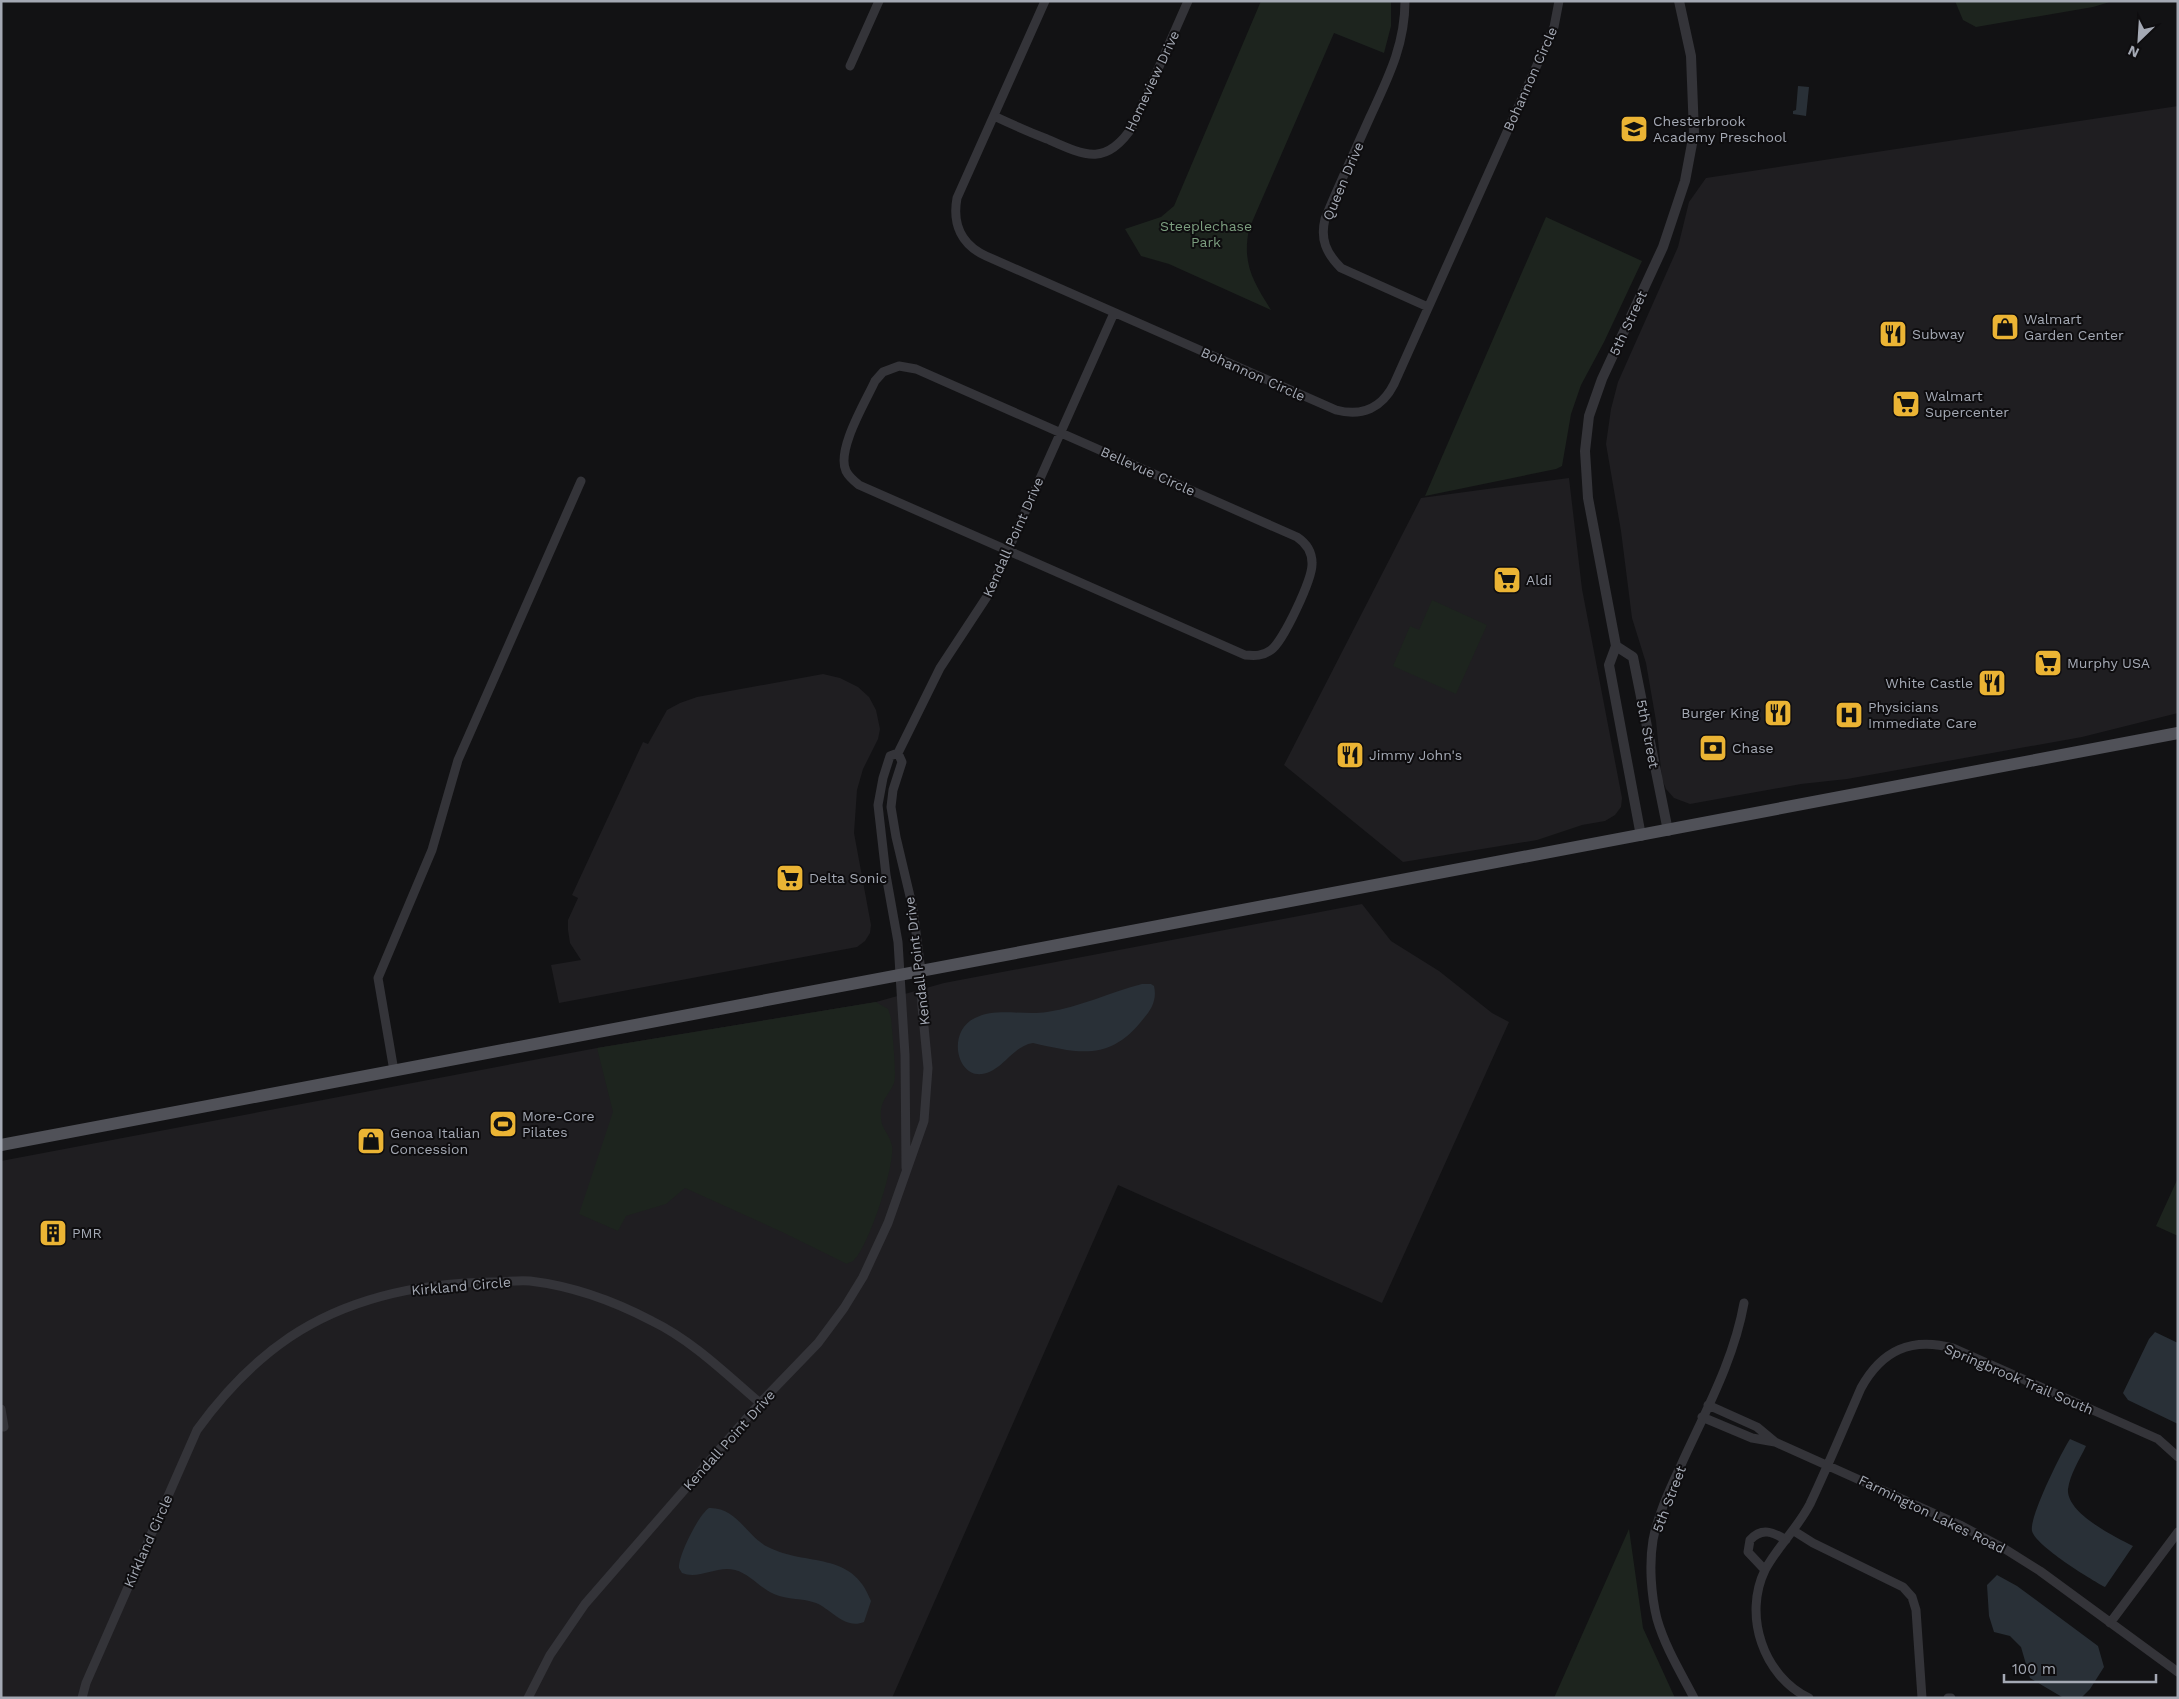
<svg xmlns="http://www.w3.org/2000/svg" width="2179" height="1699" font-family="'Work Sans',sans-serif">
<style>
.built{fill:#1f1e21}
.green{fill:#1d241e}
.water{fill:#293037}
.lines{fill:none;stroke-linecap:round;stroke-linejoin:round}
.minor{stroke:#343439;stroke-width:9}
.tertiary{stroke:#343439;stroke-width:10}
.primary{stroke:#505158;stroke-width:12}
.labels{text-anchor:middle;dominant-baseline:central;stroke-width:4;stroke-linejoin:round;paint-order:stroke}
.street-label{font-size:14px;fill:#a4a9b4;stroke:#0e0d0f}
.poi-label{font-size:14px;fill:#a4a9b4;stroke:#0e0d0f;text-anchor:start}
.park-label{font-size:14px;fill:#7c9e7f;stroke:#0e0d0f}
</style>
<rect width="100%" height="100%" fill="#121214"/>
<path class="built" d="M2178,106V713L2082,737L1847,779L1801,784L1690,804L1674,798L1666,789L1662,779L1656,721L1646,663L1632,618L1621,531L1606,444L1611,409L1618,382L1678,247L1689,202L1706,178Z
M1569,478L1582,589L1622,798L1621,807L1615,815L1605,821L1582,825L1537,840L1403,862L1284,765L1421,498Z
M823,674L840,678L858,687L869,697L876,710L880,729L878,739L863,769L857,790L854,833L871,925L870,933L865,941L857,947L559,1003L551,965L581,960L570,943L568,930V920L578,898L572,895L643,742L648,744L667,710L680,703L697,697Z
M1362,904L1391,941L1439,971L1492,1013L1509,1022L1382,1303L1118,1185L892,1698H1V1161L597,1048L876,1002L944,983Z"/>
<path class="green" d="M1261,1H1391V26L1384,53L1334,33L1249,229C1242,264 1253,281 1271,310L1169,264L1141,256L1125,229L1161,217L1174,206Z
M1955,1H2113L2093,7L1976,27L1963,20Z
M1546,217L1642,261L1604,342L1581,385L1571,414L1562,466L1556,469L1425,496Z
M1432,600L1487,625L1456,694L1393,666L1410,626L1419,630Z
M876,1002L888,1009L891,1018C892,1029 897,1075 894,1083C891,1092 882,1099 881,1110C879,1129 889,1131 892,1146C895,1166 869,1246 854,1260C854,1261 848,1263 847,1264L782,1232L685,1188L666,1204L626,1216L618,1231L579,1214L613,1112L597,1048Z
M2178,1178V1236L2156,1226Z
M1629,1529L1643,1628L1675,1698H1554Z"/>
<path class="water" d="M1798,86L1809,87L1806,116L1793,114V111L1796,110Z
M1142,984H1151L1154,986C1157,999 1152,1009 1144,1018C1111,1061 1081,1054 1033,1043C1012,1046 1003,1071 982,1074C956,1077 947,1031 975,1018C997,1007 1024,1016 1047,1012C1080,1007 1111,992 1142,984Z
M2155,1332L2178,1343V1424L2128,1400L2123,1393L2149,1339Z
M2070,1439L2086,1446C2080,1459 2070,1474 2068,1489C2066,1513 2115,1537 2133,1546L2105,1587C2090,1579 2036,1546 2032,1531C2029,1517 2061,1453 2070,1439Z
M709,1508C737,1507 746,1536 768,1547C807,1567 852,1550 871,1601L864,1622C845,1630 831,1609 816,1603C803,1598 788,1600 774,1594C760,1588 750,1574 735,1570C717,1565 699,1580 682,1573L679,1568C678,1556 699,1514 709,1508Z
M1997,1575L2017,1586L2098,1646L2104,1667L2090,1689L2081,1698L2062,1697L2030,1678L2021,1647L2010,1636L1994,1632L1989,1616L1987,1585Z"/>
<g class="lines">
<path class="minor" d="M1045,1L957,198C952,225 962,245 986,256L1336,410C1362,417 1382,408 1394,384L1554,27L1559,1
M1405,1C1405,45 1388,78 1370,117C1355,151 1339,184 1325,219C1320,239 1326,253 1341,268L1428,307
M850,66L879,1
M994,116C1011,124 1029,132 1047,139C1085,156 1106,167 1133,126L1188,1
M899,366L916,369L1297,537C1306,543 1312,552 1312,563C1313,578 1283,642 1271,650C1263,656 1255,656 1245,655L859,485C854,481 849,477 846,471C836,450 866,401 875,381L883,372Z
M394,1071L378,978L432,850L458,760L581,481
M906,1168L905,1055L898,942L886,875L878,805L883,778L890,756L898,753L940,668L988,595L1114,313
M1708,1405L1757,1427L1775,1442L1960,1525L2005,1549L2040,1571L2178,1672
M1,1409L4,1427
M1702,1417L1752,1438L1775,1442
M1794,1531L1813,1543L1903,1587L1912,1597L1916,1610L1922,1698
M1765,1570L1748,1552L1750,1540C1762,1527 1773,1532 1786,1540
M2110,1623L2178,1532
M82,1698L86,1683L197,1430C223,1394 253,1362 290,1337C350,1297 421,1283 492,1282C504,1282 518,1280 530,1281C572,1286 614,1301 652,1321C693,1341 726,1374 760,1403
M528,1698L550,1655L585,1604L760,1403L818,1343L844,1308L863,1277L888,1223L924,1121L928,1068L922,1006L921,971L913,909L896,837L891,807L893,790L902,762L898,753
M1694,1698C1681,1673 1665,1647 1657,1619C1651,1595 1649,1564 1653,1540C1658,1514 1670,1489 1681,1465C1705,1412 1734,1360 1744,1303
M1809,1698C1763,1676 1743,1615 1765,1570C1777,1547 1797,1529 1810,1504C1828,1466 1844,1427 1861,1388C1882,1350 1911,1337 1953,1348L2158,1439L2178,1457
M1948,1698H1951"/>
<path class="tertiary" d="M1616,646L1633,657L1668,831
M1641,836L1609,665L1616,646L1588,498L1585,451L1589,416L1602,379L1663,247L1685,181L1694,133L1691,56L1679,1"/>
<path class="primary" d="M1,1145L2178,733"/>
</g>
<defs>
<symbol id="school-square" viewBox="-11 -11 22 22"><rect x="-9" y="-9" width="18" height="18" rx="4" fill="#ebb434" stroke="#0e0d0f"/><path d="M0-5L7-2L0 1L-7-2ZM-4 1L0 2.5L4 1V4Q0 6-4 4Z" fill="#111"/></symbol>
<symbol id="shop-square" viewBox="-11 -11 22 22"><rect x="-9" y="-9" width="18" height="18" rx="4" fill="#ebb434" stroke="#0e0d0f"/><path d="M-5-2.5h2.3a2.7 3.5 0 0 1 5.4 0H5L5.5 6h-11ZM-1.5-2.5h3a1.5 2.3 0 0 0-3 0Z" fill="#111"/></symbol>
<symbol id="restaurant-square" viewBox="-11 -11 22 22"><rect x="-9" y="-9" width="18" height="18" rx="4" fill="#ebb434" stroke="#0e0d0f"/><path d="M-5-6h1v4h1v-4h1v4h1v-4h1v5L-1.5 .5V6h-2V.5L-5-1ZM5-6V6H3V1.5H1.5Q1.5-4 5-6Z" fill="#111"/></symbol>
<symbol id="supermarket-square" viewBox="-11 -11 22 22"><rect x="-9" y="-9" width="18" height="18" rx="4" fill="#ebb434" stroke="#0e0d0f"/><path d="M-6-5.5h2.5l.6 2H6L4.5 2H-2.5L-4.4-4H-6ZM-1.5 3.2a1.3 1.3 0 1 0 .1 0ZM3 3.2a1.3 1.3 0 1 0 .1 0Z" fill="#111"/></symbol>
<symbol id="hospital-square" viewBox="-11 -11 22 22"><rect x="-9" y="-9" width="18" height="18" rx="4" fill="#ebb434" stroke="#0e0d0f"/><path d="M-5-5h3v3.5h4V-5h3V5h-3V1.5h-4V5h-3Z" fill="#111"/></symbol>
<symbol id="bank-square" viewBox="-11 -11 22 22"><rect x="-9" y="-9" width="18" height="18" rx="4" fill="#ebb434" stroke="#0e0d0f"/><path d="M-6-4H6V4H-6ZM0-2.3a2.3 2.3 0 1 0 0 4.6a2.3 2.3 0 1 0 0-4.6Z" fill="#111"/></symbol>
<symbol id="stadium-square" viewBox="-11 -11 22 22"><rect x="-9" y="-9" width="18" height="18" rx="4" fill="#ebb434" stroke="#0e0d0f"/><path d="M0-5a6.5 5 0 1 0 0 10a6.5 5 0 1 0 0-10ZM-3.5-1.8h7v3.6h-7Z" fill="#111"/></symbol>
<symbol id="building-square" viewBox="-11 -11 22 22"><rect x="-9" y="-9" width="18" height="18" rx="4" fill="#ebb434" stroke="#0e0d0f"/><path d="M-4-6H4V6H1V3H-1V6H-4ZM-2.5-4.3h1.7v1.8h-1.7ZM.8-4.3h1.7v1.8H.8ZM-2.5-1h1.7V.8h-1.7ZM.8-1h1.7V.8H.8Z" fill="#111"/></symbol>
</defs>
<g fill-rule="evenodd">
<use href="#school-square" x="1618" y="113" width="32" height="32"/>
<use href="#shop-square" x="1989" y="311" width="32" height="32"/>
<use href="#restaurant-square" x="1877" y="318" width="32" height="32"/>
<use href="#supermarket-square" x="1890" y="388" width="32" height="32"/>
<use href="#supermarket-square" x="1491" y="564" width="32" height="32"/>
<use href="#supermarket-square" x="2032" y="647" width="32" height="32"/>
<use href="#restaurant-square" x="1976" y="667" width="32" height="32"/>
<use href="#restaurant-square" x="1762" y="697" width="32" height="32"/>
<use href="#hospital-square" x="1833" y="699" width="32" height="32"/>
<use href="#bank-square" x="1697" y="732" width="32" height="32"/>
<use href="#restaurant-square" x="1334" y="739" width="32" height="32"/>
<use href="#supermarket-square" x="774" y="862" width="32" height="32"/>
<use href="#stadium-square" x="487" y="1108" width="32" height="32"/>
<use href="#shop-square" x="355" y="1125" width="32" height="32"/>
<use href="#building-square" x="37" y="1217" width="32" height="32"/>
</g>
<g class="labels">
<g class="street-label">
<text transform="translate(1530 79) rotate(-66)">Bohannon Circle</text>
<text transform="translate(1152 81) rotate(-65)">Homeview Drive</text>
<text transform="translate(1343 181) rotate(-67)">Queen Drive</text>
<text transform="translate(1628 323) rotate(-65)">5th Street</text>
<text transform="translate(1253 374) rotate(24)">Bohannon Circle</text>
<text transform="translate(1148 471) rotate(24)">Bellevue Circle</text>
<text transform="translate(1013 537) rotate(-66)">Kendall Point Drive</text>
<text transform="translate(1648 734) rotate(79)">5th Street</text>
<text transform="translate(917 961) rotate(-97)">Kendall Point Drive</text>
<text transform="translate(461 1286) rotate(-5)">Kirkland Circle</text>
<text transform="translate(2019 1379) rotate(23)">Springbrook Trail South</text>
<text transform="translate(729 1440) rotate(-48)">Kendall Point Drive</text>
<text transform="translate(1669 1499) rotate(-69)">5th Street</text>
<text transform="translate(1932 1514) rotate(26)">Farmington Lakes Road</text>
<text transform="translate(148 1541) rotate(-66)">Kirkland Circle</text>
</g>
<g class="poi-label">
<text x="1653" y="121">Chesterbrook<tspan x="1653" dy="16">Academy Preschool</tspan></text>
<text x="2024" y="319">Walmart<tspan x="2024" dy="16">Garden Center</tspan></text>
<text x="1912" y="334">Subway</text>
<text x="1925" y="396">Walmart<tspan x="1925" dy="16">Supercenter</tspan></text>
<text x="1526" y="580">Aldi</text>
<text x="2067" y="663">Murphy USA</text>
<text x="1973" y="683" text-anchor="end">White Castle</text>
<text x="1868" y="707">Physicians<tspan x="1868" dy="16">Immediate Care</tspan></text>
<text x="1759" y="713" text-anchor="end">Burger King</text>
<text x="1732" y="748">Chase</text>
<text x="1369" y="755">Jimmy John's</text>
<text x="809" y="878">Delta Sonic</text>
<text x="522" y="1116">More-Core<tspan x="522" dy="16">Pilates</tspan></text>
<text x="390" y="1133">Genoa Italian<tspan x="390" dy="16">Concession</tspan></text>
<text x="72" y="1233">PMR</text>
</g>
<g class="park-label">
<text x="1206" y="226">Steeplechase<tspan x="1206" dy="16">Park</tspan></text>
</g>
</g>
<rect width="2179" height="1699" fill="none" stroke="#a4a9b4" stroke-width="5"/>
<g transform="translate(2139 40) rotate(205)" stroke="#0e0d0f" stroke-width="4" paint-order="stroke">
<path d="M0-4L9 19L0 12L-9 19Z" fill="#a4a9b4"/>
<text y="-8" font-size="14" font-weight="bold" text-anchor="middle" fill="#a4a9b4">N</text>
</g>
<path d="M2004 1674v8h152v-8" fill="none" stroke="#a4a9b4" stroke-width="2.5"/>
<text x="2012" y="1674" font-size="15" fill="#a4a9b4" stroke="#0e0d0f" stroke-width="4" paint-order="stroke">100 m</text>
</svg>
